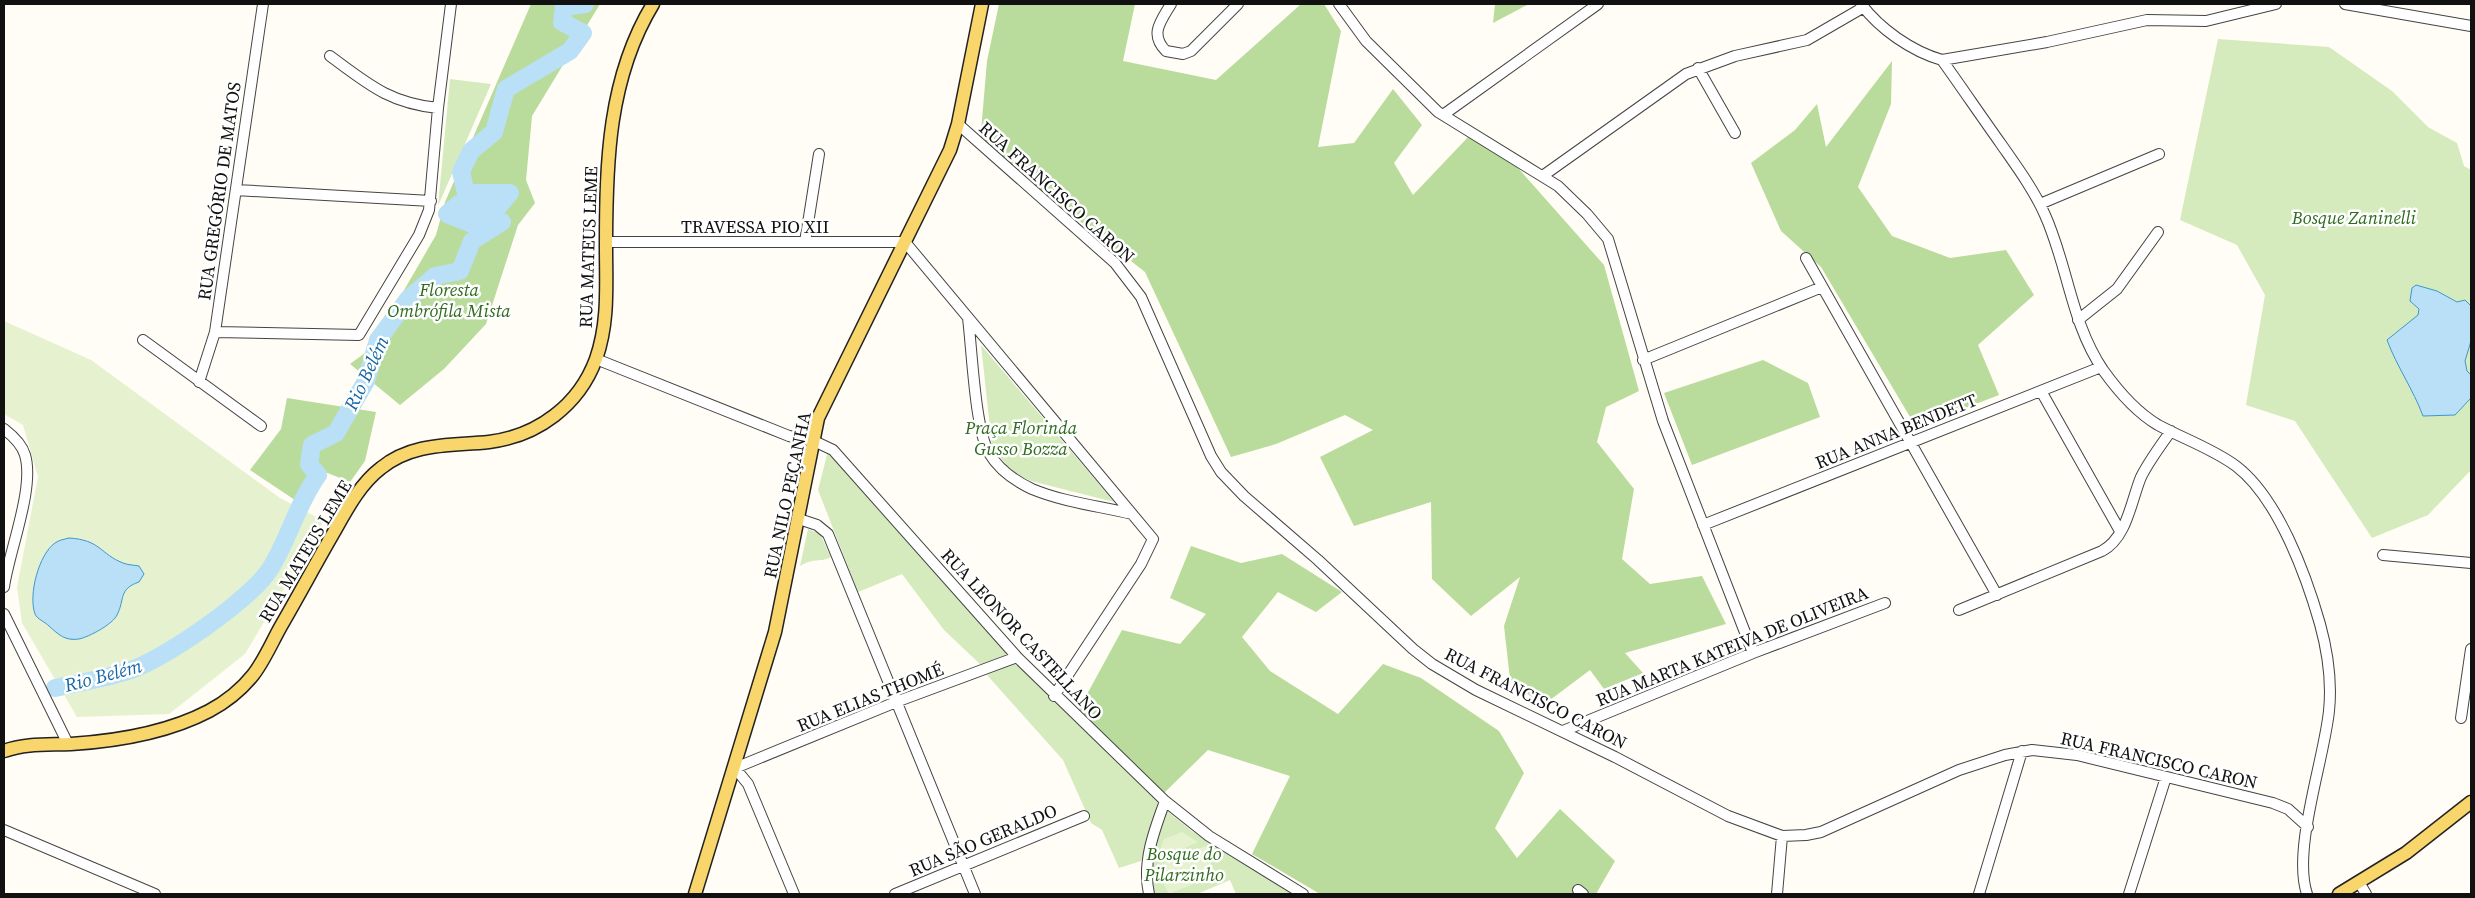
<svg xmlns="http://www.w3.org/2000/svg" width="2475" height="898" font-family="'Source Serif 4',serif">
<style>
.green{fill:#d5ebbd}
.forest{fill:#b9dc9c}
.pitch{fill:#e6f2cf}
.water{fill:#b9e0f7;stroke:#3f96cf}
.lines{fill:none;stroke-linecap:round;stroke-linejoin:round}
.river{stroke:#b9e0f7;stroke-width:18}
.minor-casing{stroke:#444;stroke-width:12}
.major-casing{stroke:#222;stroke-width:15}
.minor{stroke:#fff;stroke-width:10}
.major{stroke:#f9d66b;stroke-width:12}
.labels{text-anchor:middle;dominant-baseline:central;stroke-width:5;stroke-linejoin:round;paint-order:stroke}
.street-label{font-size:18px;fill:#111;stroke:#fff}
.park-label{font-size:18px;font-style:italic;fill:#2f6b1f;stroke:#fff}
.water-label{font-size:19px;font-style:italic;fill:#1768a6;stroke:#fff}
</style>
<rect width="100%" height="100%" fill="#fffdf5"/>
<path class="green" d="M2218,39L2329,47L2392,91L2428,127L2457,143L2464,166L2471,170V470L2428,515L2372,538L2295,421L2246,405L2265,295L2237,245L2180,220Z
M450,79L491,84L438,206Z
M981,345L1114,502L1031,481L1019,476L1007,466L992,446Z
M828,451L1008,654L981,665L944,630L902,574L858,592L818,490Z
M808,529L820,534L831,557C820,563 815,557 800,566Z
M1015,663L1158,801L1141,861L1119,868L1102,830L1091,823L1063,760L987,675Z
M1167,811L1193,832L1294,894H1236L1230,880L1197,894H1155C1146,867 1158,837 1167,811Z"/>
<path class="forest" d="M531,4H600L532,116L526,180L535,203L518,225L486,324L444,369L400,405L350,364L369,350L385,323L436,235L445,202Z
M999,4H1135L1123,61L1216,80L1301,4H1324L1341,31L1318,147L1354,143L1393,89L1422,125L1394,163L1413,195L1470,135L1518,168L1604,265L1639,391L1606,407L1597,442L1634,489L1622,559L1650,584L1702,576L1726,624L1625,653L1643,673L1604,689L1590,670L1542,706L1510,679L1504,626L1520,577L1471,616L1432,579L1431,502L1354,526L1320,457L1373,430L1345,415L1276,444L1231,457L1145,272L980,143L987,61Z
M1495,4H1529L1493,23Z
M1892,61L1891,104L1858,187L1892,236L1950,258L2006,250L2034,295L1978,345L1999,395L1916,427L1821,267L1781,231L1751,163L1795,130L1817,104L1826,147Z
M1763,360L1808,383L1820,417L1692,465L1664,393Z
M287,398L376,412L365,461L350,482L325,472L304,506L250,470L281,429Z
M1191,546L1241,563L1282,554L1342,592L1316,612L1278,592L1242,637L1270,671L1338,714L1383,664L1421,678L1499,731L1524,773L1495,828L1517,858L1560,809L1615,861L1596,894H1320L1252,854L1290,776L1208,750L1163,794L1079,709L1122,630L1180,644L1206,614L1170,598Z"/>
<path class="pitch" d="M4,321L91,360L280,498L324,521L245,654L169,714L77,717L22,623L17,587L38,477L23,425L4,414Z
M1182,832L1198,842L1157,860L1164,839Z
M1205,846L1215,875L1169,894L1155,867Z"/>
<path class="water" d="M2416,285L2437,291L2457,302L2465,300L2471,306V341L2465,361L2467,371L2471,375V398L2455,415L2423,416C2413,389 2397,367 2387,340L2418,315L2419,309L2410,301L2412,288Z
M69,538C101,540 100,554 123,563C128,565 134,565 139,566L144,574L139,582C118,589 125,600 117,615C113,624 89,637 79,639C65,641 59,635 49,626C45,622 37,619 35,614C28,595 39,554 55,543C59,540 65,539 69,538Z"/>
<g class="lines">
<path class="river" d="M55,688C78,683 102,679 125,672C161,662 250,600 270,569C289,539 297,504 318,475L309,464L312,445L336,433L366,381L378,340L408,299L435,276L460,271L472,241L502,222L470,223L447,214L459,204L499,206L510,193H466L461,172L471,151L494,132L506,89L570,51L583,33L562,22L564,7L585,4"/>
<defs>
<path id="minor" d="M1171,4C1161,21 1149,34 1166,51L1183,54L1191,51L1238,4
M1339,4L1366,41L1438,112L1558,186L1587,214L1608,239L1663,421L1753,653
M1861,4C1880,29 1911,51 1942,60C1962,88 1981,116 2001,144C2017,167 2034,190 2045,215C2068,266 2071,323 2103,370C2118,391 2136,412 2158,425C2184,439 2213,449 2236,466C2278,498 2306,575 2320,624C2328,653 2332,682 2329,711C2324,760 2292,850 2307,894
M2345,4L2471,26
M330,56C368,84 389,103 438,108
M1942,60L2047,42L2147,20L2206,21L2276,4
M1698,68L1735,133
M1443,115L1598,4
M958,124L1115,263L1141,297L1211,456L1221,472L1244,496L1318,560L1413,649L1432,664L1476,690L1615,757L1728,816L1782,836L1806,835L1821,832L1959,770L2005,755L2032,750L2077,755L2273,803L2288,809L2308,827
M1544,175L1686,74L1735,56L1807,40L1864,7
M236,190L431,201
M2040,204L2159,154
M606,242H905L1153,539L1141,564L1054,696
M805,242L819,154
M1806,258L1997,595
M968,318C972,350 975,429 989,453C999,470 1015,481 1032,489C1063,502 1099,506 1132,514
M2078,320L2117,289L2158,232
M215,332L359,335L419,235L429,210L438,108L451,4
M143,340L261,426
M596,359L789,436L814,441L833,450L1017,657L1165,801C1154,831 1142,862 1149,894
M1643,360L1822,287
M199,382L215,332L263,4
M2041,391L2120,531
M4,429C13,436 22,444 25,455C35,488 9,551 4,587
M799,519L817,525L828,534L975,894
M1703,525L2101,367
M2383,555L2471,563
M1959,610L2102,551C2127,538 2131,501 2141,477C2149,461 2160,446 2171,431
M4,614L68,744
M2461,718L2471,649
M1563,731L1753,653L1885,603
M1165,801L1209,836L1303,894
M4,830L155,894
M2359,882L2366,894
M1578,890L1583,894
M794,894L748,784L735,768L896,702L1017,657
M895,894L1084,816
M1777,894L1782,836
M1979,894L2022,751
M2129,894L2166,777"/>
<path id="major" d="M4,751C26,743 48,745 71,744C118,741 167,733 209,711C226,702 241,690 253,675C264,661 272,642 281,626C299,595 316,563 334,532C347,509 360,484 381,468C413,442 451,446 489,442C538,436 579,405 596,359C609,322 606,285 606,246C606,163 608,78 653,4
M695,894L775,632L818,418L950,150L958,124L982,4
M2339,894L2406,853L2471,802"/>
</defs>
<use href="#minor" class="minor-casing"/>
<use href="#major" class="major-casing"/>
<use href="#minor" class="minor"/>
<use href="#major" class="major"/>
</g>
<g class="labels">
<g class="street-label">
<text transform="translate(219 191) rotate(-82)">RUA GREGÓRIO DE MATOS</text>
<text transform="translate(1057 192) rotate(42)">RUA FRANCISCO CARON</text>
<text x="755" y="226">TRAVESSA PIO XII</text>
<text transform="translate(588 247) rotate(-88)">RUA MATEUS LEME</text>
<text transform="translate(1896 431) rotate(-22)">RUA ANNA BENDETT</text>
<text transform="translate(787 495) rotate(-78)">RUA NILO PEÇANHA</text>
<text transform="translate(305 551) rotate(-59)">RUA MATEUS LEME</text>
<text transform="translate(1022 634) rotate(47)">RUA LEONOR CASTELLANO</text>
<text transform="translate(1732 646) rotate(-22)">RUA MARTA KATEIVA DE OLIVEIRA</text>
<text transform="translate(870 697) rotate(-22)">RUA ELIAS THOMÉ</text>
<text transform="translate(1536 698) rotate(27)">RUA FRANCISCO CARON</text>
<text transform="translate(2159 760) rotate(13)">RUA FRANCISCO CARON</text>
<text transform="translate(983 840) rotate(-23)">RUA SÃO GERALDO</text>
</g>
<g class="park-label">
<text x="2354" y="217">Bosque Zaninelli</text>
<text x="449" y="289">Floresta<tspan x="449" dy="21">Ombrófila Mista</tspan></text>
<text x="1021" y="427">Praça Florinda<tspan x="1021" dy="21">Gusso Bozza</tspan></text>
<text x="1184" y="853">Bosque do<tspan x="1184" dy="21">Pilarzinho</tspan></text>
</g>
<g class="water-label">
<text transform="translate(366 373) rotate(-65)">Rio Belém</text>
<text transform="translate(103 675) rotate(-15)">Rio Belém</text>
</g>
</g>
<rect width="2475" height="898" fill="none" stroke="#111111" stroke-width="10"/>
</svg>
